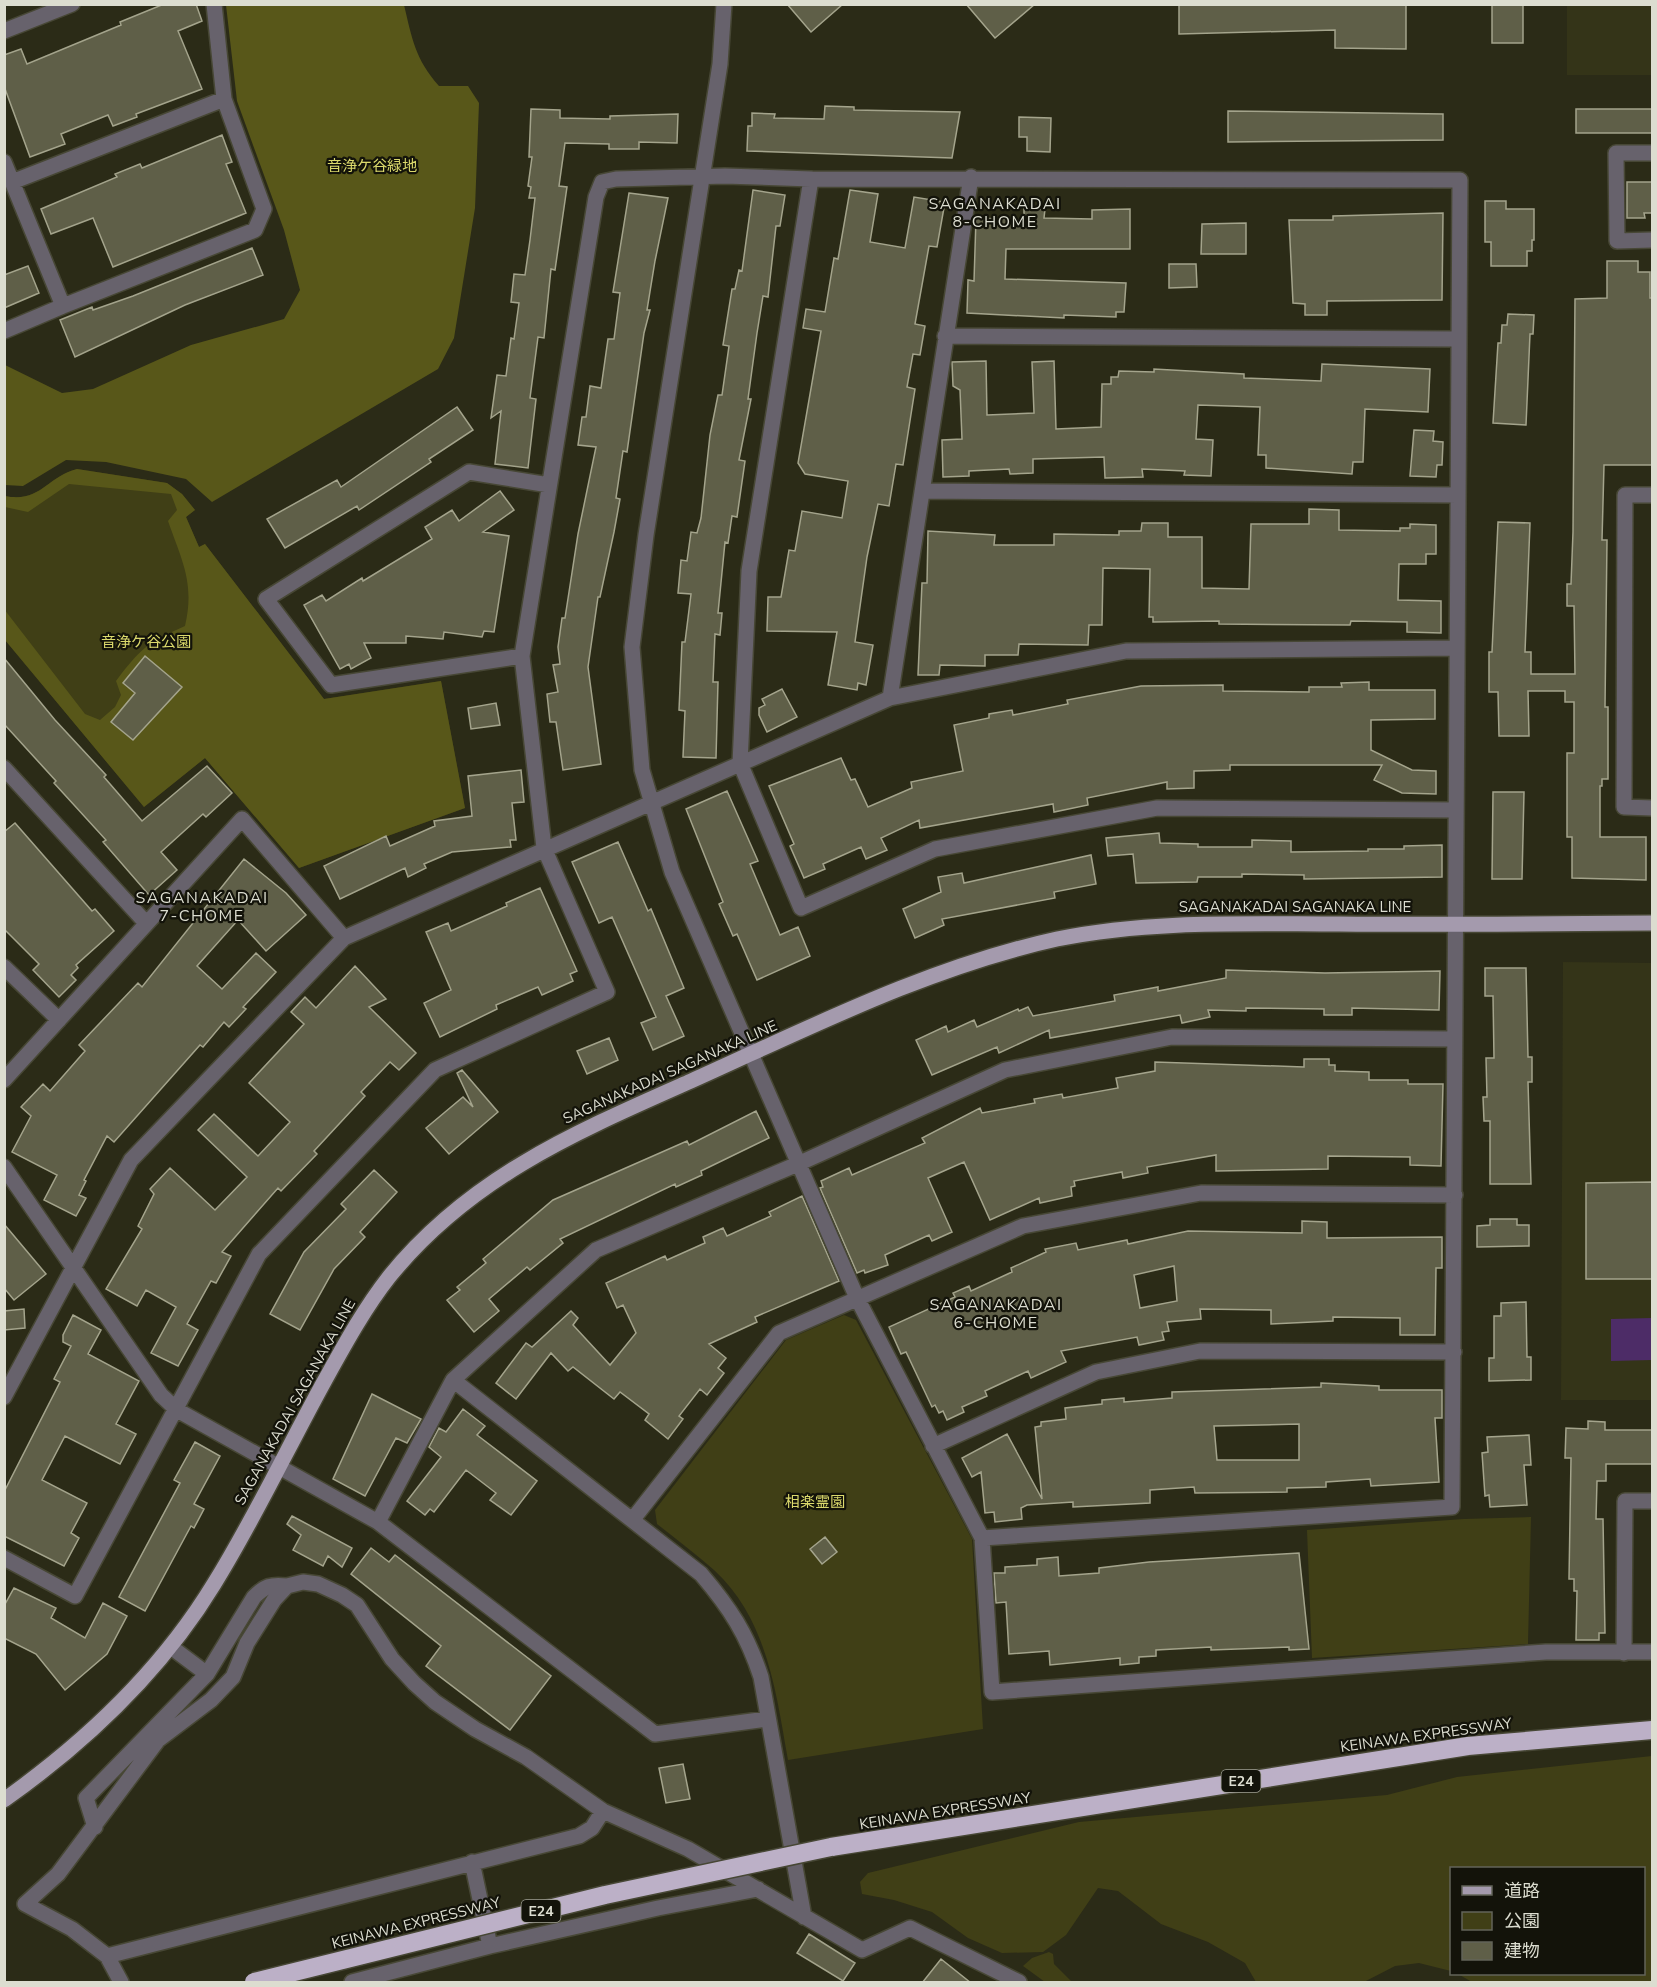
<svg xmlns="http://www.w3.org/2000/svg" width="1657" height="1987" font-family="'Nunito Sans','Noto Sans JP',sans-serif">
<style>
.built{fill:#343418}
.green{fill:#403f16}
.forest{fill:#585719}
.water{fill:#4d2c67}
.building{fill:#5f5f48;stroke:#a4a48c;stroke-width:1.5;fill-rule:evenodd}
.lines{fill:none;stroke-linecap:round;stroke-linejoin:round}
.minor-casing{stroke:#474735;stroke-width:18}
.major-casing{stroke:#474735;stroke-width:18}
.highway-casing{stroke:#474735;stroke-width:21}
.minor{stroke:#67626c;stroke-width:15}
.major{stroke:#a49aad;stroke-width:15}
.highway{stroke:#bcb0c7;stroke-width:18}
.highway-bridge-casing{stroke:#474735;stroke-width:21;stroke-linecap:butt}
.highway-bridge{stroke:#bcb0c7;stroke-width:18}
.labels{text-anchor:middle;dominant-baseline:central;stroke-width:4.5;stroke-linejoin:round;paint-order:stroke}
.shield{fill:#13130a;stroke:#a0a095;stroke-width:1.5}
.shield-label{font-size:14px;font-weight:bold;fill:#dcddd0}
.park-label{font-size:15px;fill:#dbd96c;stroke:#13130a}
.street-label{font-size:15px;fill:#dcddd0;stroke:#13130a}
.neighbourhood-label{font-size:16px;letter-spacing:1.5px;fill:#dcddd0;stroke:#13130a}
</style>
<rect width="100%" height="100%" fill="#2b2b17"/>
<path class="built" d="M1567,5H1652V75H1567Z
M1563,962L1652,963V1400H1561Z"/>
<path class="green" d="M77,469L167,483L182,494L195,510L186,517L199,547L205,544L324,699L441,681L465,808L299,868L205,758L144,807L5,640L4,496C41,503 46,477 77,469Z
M844,1315L856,1320L972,1539L983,1729L788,1760C776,1693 768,1620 714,1570C696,1554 676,1539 657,1524L655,1510L786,1340Z
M1531,1517L1528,1644L1312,1658L1307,1530L1464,1519Z
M1652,1756V1982H1472L1458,1974H1644V1868H1452L1451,1971L1419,1963L1395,1966L1364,1982H1256L1245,1963L1208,1942L1161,1924L1118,1891L1098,1888L1066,1935L1043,1952L1002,1953L968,1938L932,1912L894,1900L862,1894L860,1882L868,1873L1079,1822L1387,1795L1457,1777Z
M1049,1952L1053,1954L1054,1964L1072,1982H1045L1023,1966L1032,1958Z"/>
<path class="forest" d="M226,5H404C412,38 415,59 439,86H468L479,103L475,208L454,338L438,369L212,502L186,479L106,462L66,460L23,486L5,485V365L62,393L93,389L191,345L284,319L300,290L284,230L237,101Z
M77,469L167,483L182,494L195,510L186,517L199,547L205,544L324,699L441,681L465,808L299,868L205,758L144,807L5,640L4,609L85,714L100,720L115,707L121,695L116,681C140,649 148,642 185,626C195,583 182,561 168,521L177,510L171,494L69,484L28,512L5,507V496C41,503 46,477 77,469Z"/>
<path class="water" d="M1652,1318V1360L1611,1361V1319Z"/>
<path class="building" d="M164,4H196L202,21L178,31L202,89L136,114L137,117L113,126L108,115L61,134L65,144L30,157L4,86V55L21,49L27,64L121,25L120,22Z
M787,4H843L811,32Z
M966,4H1035L995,38Z
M1179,4H1406V49L1335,48V30L1179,34Z
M1492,4H1523V43H1492Z
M825,106L854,107V110L960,112L952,158L747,151L748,126H752V113L775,114L774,118L824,119Z
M531,109L560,110V118L610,119V116L678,114L677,143L639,142V149H609V144L565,143L559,186L567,187L555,270L551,269L544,338L538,337L530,398L536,399L528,468L495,464L501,411L491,418L497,375L506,376L511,338L514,339L519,303L511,302L514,274L525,275L530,240L535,198H529L531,187L528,186L532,157H529Z
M1576,109H1653V133H1576Z
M1228,111L1443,114V140L1228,142Z
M1019,117L1051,118L1050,152L1027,151V137H1019Z
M222,135L232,162L226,164L246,213L113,267L93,218L51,234L41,209L117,177L115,174L140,164L142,168Z
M1627,182H1653V213H1644L1645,218H1627Z
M753,190L785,195L780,226H776L768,297L763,296L757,333L748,399H751L739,460L745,461L737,517L732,516L728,543L725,542L718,613H722L720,635L715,634L713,682H718L716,758L683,757L685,711L679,710L682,642H685L691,594L678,593L681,560L687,561L691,532L697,533L701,518L710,435L718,395H722L729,346L723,345L732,289H735L739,270L742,271Z
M850,190L878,194L870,242L905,248L914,197L945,202L937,247L929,246L915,324L925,326L920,355L913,354L907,387L915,389L903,465L896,464L889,506L878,504L867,557L855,642L873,645L866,685L858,683L857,690L828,685L837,632L767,631L768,597H781L789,550L795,551L802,511L842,518L848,481L805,474L798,463L821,331L803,328L806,309L825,312L834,258L838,259Z
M629,193L668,198L655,261L647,310H650L644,333L627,452L623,451L616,498L620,499L614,532L600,597H598L588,667L601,764L563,770L556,722H550L547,694L558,692L553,665L560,664L558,647L562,618H565L578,534L596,447L578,445L582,417H586L590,386L601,388L608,339H614L620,293L613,292Z
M1485,201H1506V209H1534V240H1532V251H1527V266H1491V242H1485Z
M1024,208L1045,209L1044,218L1092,219V210L1130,209V249H1006L1005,279L1126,283L1124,312H1116V317L1064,315V318L967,313L968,280L974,281L976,218L1024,220Z
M1443,213L1442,300L1327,301V315H1305V304L1293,303L1289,220H1333V216Z
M1246,223V254H1201L1202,224Z
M252,248L263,275L185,305L75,357L60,320L92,307L93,310L133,296Z
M1607,261H1638V272H1650V298H1653V465H1604L1602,540H1607L1605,707H1608V779H1602V786H1600V837H1646V880L1572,878V837H1567V753H1574V702H1565V691H1528L1529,736H1499L1498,692H1489V652H1492L1498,522L1530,523L1525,652H1531V674H1575L1574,606H1567V584H1571L1573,532L1575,299L1607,298Z
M1169,264H1196L1197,287L1169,288Z
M28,266L39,293L4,308V275Z
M1508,314L1534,315L1533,334H1530L1526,425L1493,423L1498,343H1501L1502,325H1507Z
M986,361L987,415L1034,413L1032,362L1054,361L1056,429L1101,427L1102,384H1111V377H1118L1119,371L1154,372V369L1244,374V378L1321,381L1322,364L1430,369L1428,412L1365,409L1363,462H1353L1352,474L1266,468V455H1258L1260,407L1198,405L1196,439L1213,440L1211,476L1184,475L1185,471L1142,469L1143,477L1105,478L1104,457L1033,459V473L1010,474L1009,469L969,471V476L943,477L942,440L962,439L960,390L953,386L952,362Z
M457,407L473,430L429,459L431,462L359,510L357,506L285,548L267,519L337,480L341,487Z
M1414,430L1434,431L1433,441L1443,442L1442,465H1437L1436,477L1410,476Z
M500,491L514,510L483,532L509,536L494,632L484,631L482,637L444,632L443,639L406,636V643H364L371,658L351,669L349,664L340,669L304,605L322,595L326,601L362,578L363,581L432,539L425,527L452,510L459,521Z
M1309,509L1339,510V530L1400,531V528H1410V524L1436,525V554H1426V564H1399L1398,600L1441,601V633L1407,632V622L1351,621L1350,625L1219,624V621L1153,622V617H1149L1150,569L1103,568L1102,625H1089L1088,645L1019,644L1018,655H985V666L940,665L939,675H918L922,583H927L928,531L995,535L994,545H1054V534L1119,535V531H1141L1142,523H1168V537H1202V588L1249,589L1251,524H1309Z
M145,656L182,687L133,740L111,722L135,693L123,683Z
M4,658L55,720L106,775L104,777L142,821L207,766L232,793L206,817L203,814L161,852L177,870L149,895L103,842L106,840L54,783L56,781L4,724Z
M1369,682V690H1435V719L1371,720V750L1412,770L1436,771V794L1402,793L1374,780L1382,765H1230V770L1194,771V788L1167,789V782L1087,798L1088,805L1054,812L1053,804L920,828L919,820L881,838L887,850L866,859L861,847L823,864L825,869L804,878L790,846L794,844L769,786L841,758L851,780L855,779L868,807L912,788L911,782L963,771L954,725L989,718V714L1012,710L1013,715L1068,704L1067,700L1141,686L1223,685V691L1309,692V687H1342L1341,683Z
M782,689L797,717L767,732L759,715V708L765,705L762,699Z
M496,703L500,725L471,729L468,708Z
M521,770L524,802L512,803L516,840H510L511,847L452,852L424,864L426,868L408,877L405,868L340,899L324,866L386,836L390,846L435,826L434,821L472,816L468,776Z
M727,791L758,861L750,864L780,935L798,927L810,956L757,980L737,934L733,936L719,904L723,902L686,809Z
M1493,792H1524L1522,879H1492Z
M15,823L92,911L95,909L114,931L76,965L78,968L71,975L76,980L59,997L33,970L39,964L4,929V832Z
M1159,833L1160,843L1198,844V847H1252V840L1291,841V852L1368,851V849H1404V846L1442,845V877L1304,879V875L1242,874V877H1198L1197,882L1136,883L1133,854L1108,856L1106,838Z
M618,842L648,911L651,909L684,988L666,996L684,1036L653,1050L641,1023L656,1017L612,917L599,923L572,862Z
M1091,855L1096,884L1054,892L1055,898L942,919L944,925L915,938L903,909L941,892L938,877L962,873L964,883Z
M244,859L286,893L306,915L266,951L238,920L197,966L222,989L256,953L276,972L243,1007L246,1009L229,1027L224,1022L203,1047L200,1045L114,1142L107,1136L84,1180L86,1181L79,1195L86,1198L76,1216L44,1200L57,1175L12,1152L31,1116L21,1107L43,1084L50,1091L85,1051L79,1045L138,983L142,987Z
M540,888L577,971L570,974L573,981L542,995L538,987L496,1005L497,1009L440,1037L424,1003L451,990L426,932L448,923L451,931L507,906L506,903Z
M355,966L386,999L369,1007L416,1053L399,1070L390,1062L361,1092L365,1096L314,1151L317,1154L281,1191L278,1188L222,1252L231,1256L216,1283L211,1281L187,1324L198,1330L178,1366L151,1353L176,1307L146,1290L137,1306L106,1289L142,1229L138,1226L154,1194L150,1189L170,1168L215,1210L247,1177L198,1130L214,1114L258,1156L290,1122L249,1083L304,1024L291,1012L305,997L316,1008Z
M1485,968H1526L1528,1057H1532V1082H1528L1531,1184H1490V1121H1484L1483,1097H1487L1486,1058H1494L1493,996H1485Z
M1226,970L1325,973L1440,971L1439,1010L1352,1008V1015H1324V1009L1246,1008V1011L1208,1010L1210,1017L1182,1023L1180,1015L1050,1038L1049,1030L999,1053L997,1047L932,1075L916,1040L946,1026L948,1032L974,1020L977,1027L1018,1009L1019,1011L1028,1007L1033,1016L1115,1001L1114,995L1158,987V991L1226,978Z
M609,1038L618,1060L587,1074L577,1051Z
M1304,1059H1329V1065H1335V1071L1369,1072V1080H1408V1084H1443L1441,1166L1410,1165V1157L1328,1156V1169L1216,1171V1155L1147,1167L1148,1173L1123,1178L1122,1172L1074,1181L1075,1186L1071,1187L1072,1196L1040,1203L1039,1198L990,1220L964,1162L928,1178L952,1232L932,1241L929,1235L885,1255L888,1265L865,1273L864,1270L857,1273L820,1188L823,1187L821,1181L849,1168L852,1175L925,1143L922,1138L980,1108L982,1113L1035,1103L1034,1099L1062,1094L1063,1098L1118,1088L1116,1078L1155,1071V1062L1304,1067Z
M462,1070L498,1112L449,1154L426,1128L463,1097L473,1107L457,1073Z
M756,1111L769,1138L701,1171L702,1175L676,1187L675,1184L560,1239L563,1243L530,1270L527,1267L489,1299L499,1311L474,1332L447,1300L460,1290L457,1287L486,1263L483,1259L553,1200L687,1141L689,1145Z
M374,1170L397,1192L360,1232L365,1237L334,1269L300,1330L270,1314L304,1252L346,1209L341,1204Z
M1653,1182V1279H1586V1183Z
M802,1196L839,1281L755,1317L757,1322L709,1344L726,1358L718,1368L724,1373L707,1395L700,1389L679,1416L683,1419L668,1439L645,1420L649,1414L620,1392L614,1399L573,1367L568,1371L551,1353L516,1399L496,1383L526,1343L532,1347L571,1311L578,1318L573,1325L610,1365L636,1333L623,1305L617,1308L606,1283L665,1256L667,1260L705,1243L703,1237L723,1228L727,1236L771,1216L769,1212Z
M1490,1219H1517V1225H1529V1246L1477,1247V1226L1490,1225Z
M1302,1221L1327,1222V1238L1442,1237V1268H1436L1435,1335H1400V1318L1333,1317V1321L1271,1324V1310L1200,1309L1201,1319L1167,1322L1169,1331L1162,1332L1164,1340L1139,1345L1137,1337L1061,1351L1066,1362L1031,1378L1028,1371L985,1391L987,1396L962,1407L964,1412L947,1420L943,1411L939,1413L935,1405L932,1407L906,1352L901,1354L889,1327L955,1297L953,1293L969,1286L971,1291L1012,1272L1011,1268L1046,1252L1045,1249L1076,1243L1078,1250L1127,1240L1128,1244L1188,1231L1302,1233ZM1174,1266L1177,1301L1140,1308L1134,1275Z
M4,1224L46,1274L14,1300L4,1288Z
M1526,1302L1527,1357H1531V1380L1489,1381V1358H1494V1316H1501V1303Z
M24,1309L25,1328L4,1330V1311Z
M73,1315L101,1330L88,1354L139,1381L116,1424L136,1434L120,1464L65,1436L42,1480L87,1503L71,1533L79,1538L64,1566L4,1536V1492L60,1382L54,1379L71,1346L63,1342V1335Z
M1321,1383L1379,1386V1390H1442V1418H1435L1439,1482L1371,1486L1370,1479L1326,1482V1487L1287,1488V1492L1195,1493L1194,1487L1150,1490V1503L1073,1507V1502L1027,1505L1021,1508L1022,1519L995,1522L994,1512L985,1513L981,1472L972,1477L962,1458L1007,1434L1042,1499L1035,1427L1041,1426V1422L1066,1419L1065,1408L1102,1404V1400L1124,1398V1402L1172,1398V1392L1321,1387ZM1299,1424V1460H1217L1214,1426Z
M372,1394L421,1419L407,1443L396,1438L365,1496L333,1479Z
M463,1409L485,1426L477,1435L537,1481L511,1515L490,1500L496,1493L466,1470L434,1512L430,1509L425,1515L407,1501L441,1457L429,1447L439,1428L446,1432Z
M1588,1421L1605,1422V1430H1653V1464H1606V1481H1597L1596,1519H1603L1605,1633H1599V1640H1576L1577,1591H1574V1579H1569L1571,1458H1565L1566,1428L1588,1429Z
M1529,1435L1531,1465H1524L1527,1505L1490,1507L1489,1495L1485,1496L1482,1453L1488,1452L1487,1437Z
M195,1442L220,1456L194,1504L204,1509L194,1528L191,1526L145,1611L119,1597L180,1483L174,1480Z
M292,1516L352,1548L342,1567L328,1556L323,1566L293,1550L301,1535L287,1524Z
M825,1537L837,1552L822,1564L810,1549Z
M371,1548L389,1562L395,1555L551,1676L510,1730L426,1666L441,1646L351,1574Z
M1299,1553L1309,1649L1289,1650V1647L1211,1650V1647L1156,1650V1656L1139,1657V1663L1120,1665V1658L1050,1665L1049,1651L1009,1654L1006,1602L996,1603L994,1573H1005V1567L1037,1565V1559L1058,1557L1059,1576L1099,1573V1568L1149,1562Z
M14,1588L56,1608L51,1618L85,1638L103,1603L127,1616L107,1654L65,1690L36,1654L4,1638V1606Z
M683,1764L690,1799L666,1803L659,1768Z
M809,1934L855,1963L843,1981L797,1953Z
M941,1959L971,1983H922Z"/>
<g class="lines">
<defs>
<path id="minor" d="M724,4L720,64L646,535L632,647L642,770L672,872L857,1298L982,1538L992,1692L1546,1652H1652
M4,31L72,4
M1652,153H1616L1617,241L1652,240
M4,162L63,306L4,331
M811,179L749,571L740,763L801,908L935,849L1157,808L1455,810
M12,182L224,99
M63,306L255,230L264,209L224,99L214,4
M945,336L1459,339
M922,491L1458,495
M1652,495H1625L1624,807L1652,808
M522,656L331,685L266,599L469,472L549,485
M890,698L971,177
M4,768L146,923
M4,967L59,1020
M4,1080L242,819L344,938
M4,1167L161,1395L177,1410L378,1522L453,1380L701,1574C730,1608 747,1634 761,1677L804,1917
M453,1380L596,1250L800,1163L1005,1070L1172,1037L1453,1039
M4,1397L131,1160L344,938L890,698L1126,651L1456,648
M933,1446L1096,1372L1200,1351L1454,1352
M633,1519L779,1333L1023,1226L1201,1193L1455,1195
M378,1522L655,1734L767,1719
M4,1558L75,1596L259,1254L435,1070L607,992L544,848L522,656L596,197L602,182L616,179L725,176L811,179L1460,180L1452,1507L982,1538
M171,1647L207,1674
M1624,1653L1625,1501H1652
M95,1827L86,1798L207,1674L254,1597C265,1586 271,1584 287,1586
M472,1862L490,1946L658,1908L758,1889
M107,1956L72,1929L25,1904L58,1874L158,1740L211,1700L233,1677L247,1643L274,1600L287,1586L303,1582L318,1584L342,1595L357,1605L392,1659L414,1683L435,1702L475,1729L526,1757L603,1811L688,1849L862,1950L910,1928L1019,1982
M121,1982L107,1956L579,1836L592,1828L603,1811
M352,1982L490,1946"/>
<path id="major" d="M4,1800C87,1741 161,1671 214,1584C255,1518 288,1447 325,1380C345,1344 364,1309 389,1277C470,1177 576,1132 691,1081C809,1028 929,967 1057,939C1150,920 1246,924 1339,924C1444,925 1548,924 1652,923"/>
<path id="highway" d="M831,1847L1468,1746L1652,1730"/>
</defs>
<use href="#minor" class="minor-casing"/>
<use href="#major" class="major-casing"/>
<use href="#highway" class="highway-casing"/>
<use href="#minor" class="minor"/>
<use href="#major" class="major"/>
<use href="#highway" class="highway"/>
<defs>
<path id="highway-bridge" d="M254,1982L605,1895L831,1847"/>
</defs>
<use href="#highway-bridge" class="highway-bridge-casing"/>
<use href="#highway-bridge" class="highway-bridge"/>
</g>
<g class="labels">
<g class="shield">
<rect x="1221.5" y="1770" width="39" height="22" rx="4.5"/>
<rect x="521.5" y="1900" width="39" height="22" rx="4.5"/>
</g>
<g class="shield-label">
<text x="1241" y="1781">E24</text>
<text x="541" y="1911">E24</text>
</g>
<g class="park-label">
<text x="372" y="166">音浄ケ谷緑地</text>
<text x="146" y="642">音浄ケ谷公園</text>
<text x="815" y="1502">相楽霊園</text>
</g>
<g class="street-label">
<text x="1295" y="907">SAGANAKADAI SAGANAKA LINE</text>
<text transform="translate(670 1072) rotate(-24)">SAGANAKADAI SAGANAKA LINE</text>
<text transform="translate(295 1402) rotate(-61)">SAGANAKADAI SAGANAKA LINE</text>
<text transform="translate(1426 1735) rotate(-8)">KEINAWA EXPRESSWAY</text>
<text transform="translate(945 1811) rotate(-9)">KEINAWA EXPRESSWAY</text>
<text transform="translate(416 1923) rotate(-14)">KEINAWA EXPRESSWAY</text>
</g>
<g class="neighbourhood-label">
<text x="995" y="204">SAGANAKADAI<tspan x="995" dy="18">8-CHOME</tspan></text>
<text x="202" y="898">SAGANAKADAI<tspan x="202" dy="18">7-CHOME</tspan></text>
<text x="996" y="1305">SAGANAKADAI<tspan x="996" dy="18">6-CHOME</tspan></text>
</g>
</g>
<rect width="1657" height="1987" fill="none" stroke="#dcddd0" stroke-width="12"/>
<rect x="1450" y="1867" width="195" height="108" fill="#13130a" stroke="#636459" stroke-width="1.5"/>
<rect x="1462" y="1886" width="30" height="9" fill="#a49aad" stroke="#636459" stroke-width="1.5"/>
<text x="1504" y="1897" font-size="18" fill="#dcddd0">道路</text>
<rect x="1462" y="1912" width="30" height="18" fill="#403f16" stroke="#636459" stroke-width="1.5"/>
<text x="1504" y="1927" font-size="18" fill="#dcddd0">公園</text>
<rect x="1462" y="1942" width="30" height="18" fill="#5f5f48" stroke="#636459" stroke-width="1.5"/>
<text x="1504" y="1957" font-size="18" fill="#dcddd0">建物</text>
</svg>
